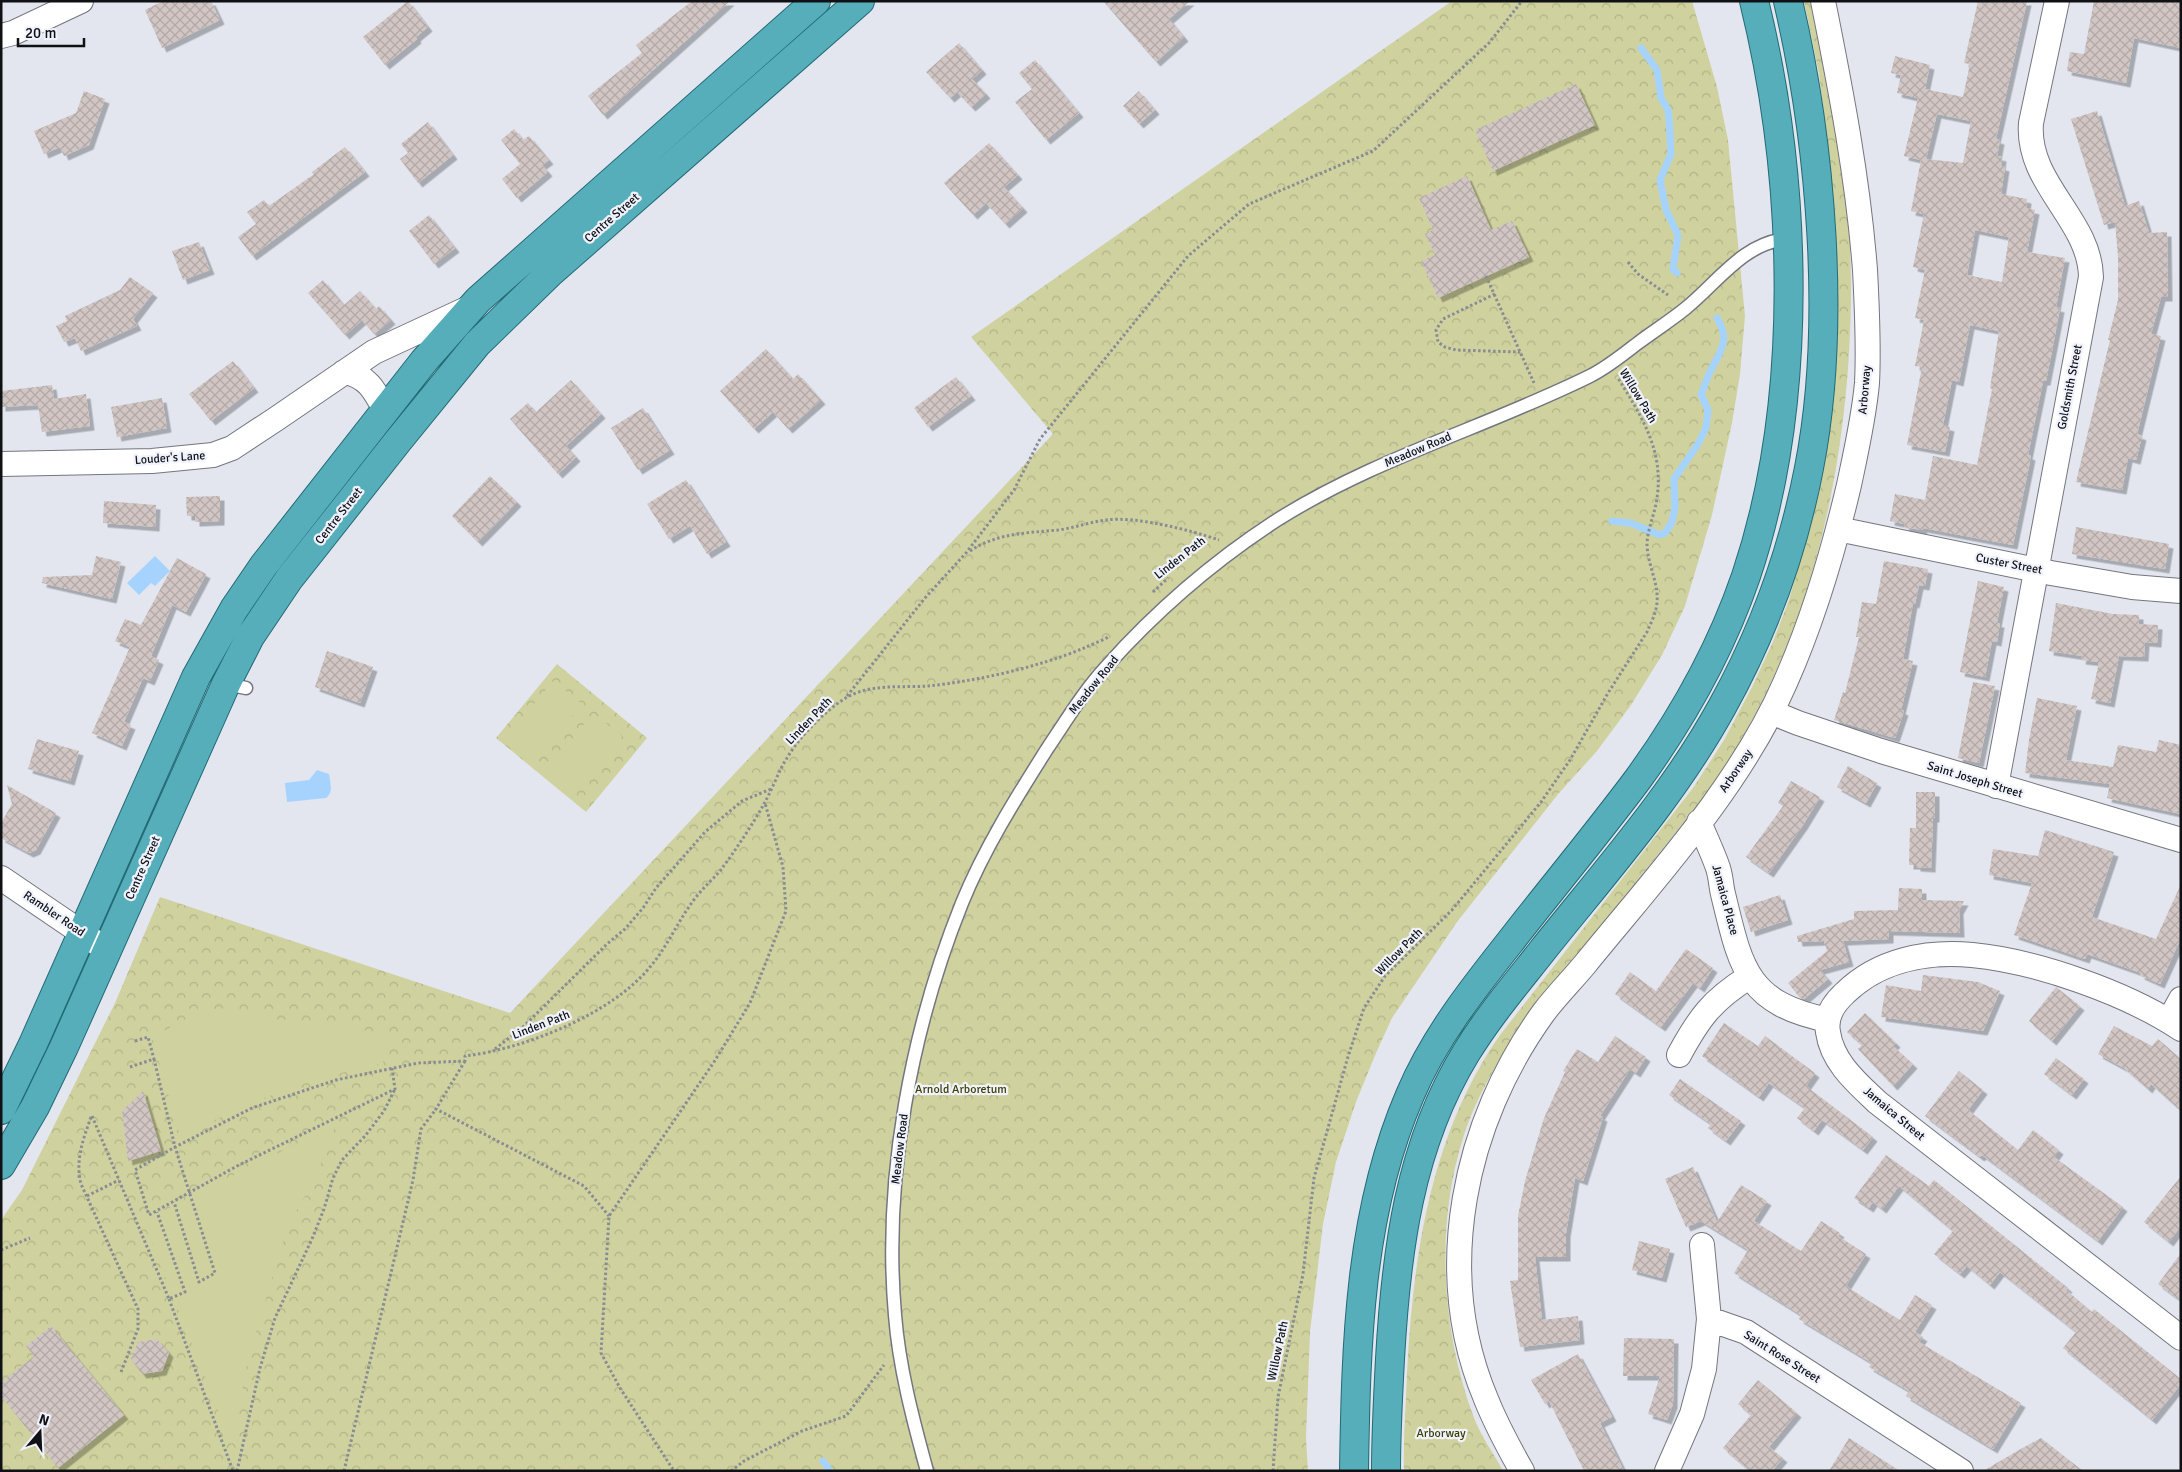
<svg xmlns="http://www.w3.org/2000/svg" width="2182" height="1472" font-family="Signika,sans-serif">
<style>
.park{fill:url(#park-crowns)}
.garden{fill:#cfd29e}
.water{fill:#a6d3fe}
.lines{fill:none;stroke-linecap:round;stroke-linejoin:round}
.stream{stroke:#a6d3fe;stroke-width:7}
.building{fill:url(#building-cross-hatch);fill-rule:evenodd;filter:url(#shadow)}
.service-casing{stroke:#74767f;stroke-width:15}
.minor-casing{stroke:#74767f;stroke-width:26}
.trunk-casing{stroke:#226a75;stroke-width:30}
.path{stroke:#898c92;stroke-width:3;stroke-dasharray:2.5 2.5;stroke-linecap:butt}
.service{stroke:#fff;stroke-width:12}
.minor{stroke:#fff;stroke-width:24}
.trunk{stroke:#56aeba;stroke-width:28}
.labels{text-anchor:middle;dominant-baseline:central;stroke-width:4.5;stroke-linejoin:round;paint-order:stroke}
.street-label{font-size:12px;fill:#101114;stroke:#f0f3fd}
.park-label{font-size:12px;fill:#3d3e03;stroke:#f0f3fd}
</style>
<defs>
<pattern id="park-crowns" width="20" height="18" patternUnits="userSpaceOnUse" patternTransform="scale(1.25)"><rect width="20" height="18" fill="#cfd29e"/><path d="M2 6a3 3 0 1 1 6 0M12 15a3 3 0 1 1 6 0" fill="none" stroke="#b1b387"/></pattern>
<pattern id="building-cross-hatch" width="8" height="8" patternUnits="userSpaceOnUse" patternTransform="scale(1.25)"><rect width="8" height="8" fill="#d1c6c3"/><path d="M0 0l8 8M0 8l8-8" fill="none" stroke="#b2a9a7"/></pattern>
<filter id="shadow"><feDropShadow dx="4.5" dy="4.5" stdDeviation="0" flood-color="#0004"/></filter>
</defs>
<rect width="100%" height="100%" fill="#e3e6ef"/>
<path class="park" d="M1452,1H1692L1717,87L1728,140L1745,316L1740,374L1732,423L1712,515L1685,606L1662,655L1631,705L1597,751L1559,793L1457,922L1392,1018L1376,1053L1356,1102L1336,1162L1323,1224L1310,1332L1306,1438L1308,1471H1V1220L22,1190L115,1003L160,897L510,1013L1053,434L971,337Z
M1804,1H1810C1824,66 1838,131 1846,197C1852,248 1852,302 1849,354C1839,512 1799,662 1707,793L1513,1037C1495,1067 1475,1100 1464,1135C1435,1224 1441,1330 1474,1418C1481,1436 1494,1454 1503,1471H1404C1403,1438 1406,1405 1407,1373C1413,1255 1431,1133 1500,1035L1693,788L1724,740L1752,687L1772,644L1789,600L1814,508L1825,452L1836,287L1832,184L1819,74Z
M557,664L647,738L586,812L496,738Z"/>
<path class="garden" d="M553,681L582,704L532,765L503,742Z
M593,713L622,736L571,798L543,775Z
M233,1008L270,1019L319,1022L391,1035L383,1063L320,1078L258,1100L180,1136L152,1037L203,1010Z
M336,1124L316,1176L287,1228L248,1359L232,1445L143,1221Z"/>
<path class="water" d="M155,556L170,571L155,586L151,583L139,595L127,583Z
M317,770L329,774C330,783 334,792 326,798L287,802L285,783L309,780Z"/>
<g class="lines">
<path class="stream" d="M1641,48L1657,70L1661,98L1668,110L1669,118L1671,154L1660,180L1666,210L1678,235L1673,269L1677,273
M1612,521L1630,523L1660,535L1665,533L1672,522L1675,507L1674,479L1698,444L1706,428L1708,410L1701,394C1705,387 1706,379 1710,372C1720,351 1731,341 1717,318
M823,1461L830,1471"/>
</g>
<path class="building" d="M163,1H211L220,20L162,48L145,10Z
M408,1L428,27L416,37L417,39L385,65L363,37Z
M692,1H730L603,115L588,96L642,53L636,45Z
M1103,1H1190L1169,19L1184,37L1156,62Z
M1978,1H2027L1996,139L2000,140L1997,156L2002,157L2001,166L2005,167L2001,194L2027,199L2026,208L2035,210L2027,252L2065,258L2056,307L2060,308L2055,335L2046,381H2043L2028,455L2031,456L2013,545L1923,528L1922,530L1904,527L1905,524L1890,521L1895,494L1925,500L1933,456L1977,465L1992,389L1990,388L1999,331L1970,325L1959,382L1952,380L1943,425L1950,427L1945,452L1907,445L1922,367L1915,366L1924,320L1915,318L1925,270L1913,267L1924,214L1911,211L1921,160L1904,156L1918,98L1897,93L1901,75L1891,73L1895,56L1930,65L1925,89L1963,97L1970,64L1964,63ZM1937,114L1971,121L1963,163L1926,159ZM1975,230L2009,237L2002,282L1967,275Z
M2094,1H2181V48L2134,38L2126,83L2067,71L2070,52L2084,54Z
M959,43L982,70L972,79L986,94L971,107L957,92L950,98L926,72Z
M1035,60L1079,113L1046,140L1015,102L1032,89L1019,73Z
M1576,84L1595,125L1493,171L1475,130Z
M84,91L105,99L89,145L64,156L60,147L44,154L34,131L76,113Z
M1139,91L1155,110L1139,124L1123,106Z
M2097,111L2125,206L2139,201L2149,233L2167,232L2168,297H2161L2151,334L2161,336L2137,434L2142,436L2136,460L2128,458L2122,490L2076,482L2110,340H2108L2118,300V257L2115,222L2104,225L2071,119Z
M428,122L453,155L418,183L400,159L408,153L401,144Z
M514,129L523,140L529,136L549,160L542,165L548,172L517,198L502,179L520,164L501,140Z
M989,143L1018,175L1004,187L1023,208L1005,224L986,203L973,215L944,183Z
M345,147L365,172L252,256L238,237L256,224L247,212L264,200L269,206L314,174L312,172Z
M1467,176L1491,230L1512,221L1529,257L1438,298L1421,261L1435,255L1425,234L1433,230L1419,198Z
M429,215L455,248L434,264L409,231Z
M199,242L210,270L183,280L172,251Z
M130,277L153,293L133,319L137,326L81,351L75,338L64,342L56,326L67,321L65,316L120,290Z
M323,280L344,305L360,291L376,309L379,306L391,320L374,334L362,320L345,335L308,293Z
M766,349L793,379L798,374L821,400L788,429L773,412L754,429L720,391Z
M233,361L254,388L211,421L189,394Z
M956,377L971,396L928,427L914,408Z
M571,380L601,414L566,446L576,457L558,474L510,419L528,403L536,412Z
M52,385L54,399L86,394L90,426L42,432L38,405L1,407V391Z
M162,398L167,428L117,437L111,407Z
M643,408L670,450L638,470L611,428Z
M490,476L517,502L478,542L452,516Z
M686,480L726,542L707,554L690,526L669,539L647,504Z
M220,496V521L195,522V516H187L186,497Z
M104,501L156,505L155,527L103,523Z
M2076,527L2169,544L2165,569L2072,554Z
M96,556L121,562L112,599L42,583L43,577L92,575Z
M177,558L206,574L186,612L172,605L151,656L159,660L150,681L143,678L124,722L131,725L122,746L92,733L130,647L115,641L125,619L141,625Z
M1884,561L1928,569L1925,586L1919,585L1915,604L1913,603L1903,659L1913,661L1901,710L1904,711L1895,738L1834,720L1843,692L1845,693L1859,637H1856L1862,602L1876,604Z
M1978,581L2004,587L1997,623H2000L1997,642L1992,641L1985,677L1960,672Z
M2056,603L2113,614L2139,615V624L2158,625L2157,643L2145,642L2144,657L2119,656L2110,703L2091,699L2099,662L2081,660L2082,656L2049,651Z
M327,651L373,667L360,703L315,687Z
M1973,682L1995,686L1979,763L1958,758Z
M2037,698L2077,706L2066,760L2113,767L2118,745L2156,752L2159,740L2181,745V814L2107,798L2110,784L2025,773L2029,740Z
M37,739L79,751L70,781L28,769Z
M1848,766L1877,783L1866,803L1837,787Z
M1791,781L1820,797L1803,825L1769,873L1746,857L1783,806L1778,803Z
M7,785L56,813L36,850L29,853L1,838V823L12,804Z
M1916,792H1935V818H1933L1931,868L1916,867V865H1909L1910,828H1916Z
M2045,830L2114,852L2092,917L2156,939L2181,884V938L2160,984L2140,975L2141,973L2087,954L2085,959L2014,935L2032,883L1989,875L1993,849L2038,856Z
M1899,888L1922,889V900L1964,901L1959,910L1960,933L1889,931V939L1843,941L1849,962L1820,970L1828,979L1804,999L1800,998L1788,983L1827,951L1824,941L1798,942L1797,936L1854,919V911L1898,910Z
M1780,895L1788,920L1751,932L1743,907Z
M1686,949L1713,968L1700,988L1693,983L1661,1027L1615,994L1630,972L1656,991Z
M1923,975L1978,982L2000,991L1983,1031L1881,1017L1886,985L1921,991Z
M2056,987L2080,1006L2052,1041L2029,1021Z
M1865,1013L1896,1043L1893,1046L1913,1064L1893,1086L1858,1049L1862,1045L1847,1032Z
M1724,1023L1758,1046L1765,1036L1815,1073L1806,1086L1873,1137L1863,1150L1822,1120L1814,1131L1797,1118L1805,1108L1769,1083L1759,1097L1702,1056Z
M2114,1026L2152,1046L2158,1039L2181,1059V1111L2151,1084L2148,1089L2124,1068L2098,1054Z
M1615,1036L1646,1057L1636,1073L1630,1069L1600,1116L1603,1117L1583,1181L1575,1178L1566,1233V1257H1535L1542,1320L1578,1316L1580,1340L1520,1347L1510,1281L1518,1280V1216L1525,1181L1544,1118L1565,1072L1563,1071L1577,1049L1598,1062Z
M2056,1058L2084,1079L2072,1095L2044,1074Z
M1959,1071L1983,1090L1968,1110L2018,1150L2033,1130L2059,1150L2054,1157L2123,1207L2098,1241L1982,1155L1980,1157L1925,1116Z
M1680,1079L1741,1121L1726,1141L1708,1128L1711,1124L1669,1095Z
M143,1091L161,1151L128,1161L122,1111Z
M1886,1155L1929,1186L1934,1180L2068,1288L2066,1290L2092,1312L2094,1309L2181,1379V1384L2152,1420L2063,1348L2076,1332L2000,1272L1990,1285L1967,1266L1960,1274L1934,1254L1953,1231L1899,1186L1882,1209L1873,1202L1869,1208L1854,1198Z
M1693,1167L1717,1222L1741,1185L1767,1201L1754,1221L1801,1251L1821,1221L1840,1233L1838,1236L1866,1254L1846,1286L1869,1301L1900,1320L1915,1295L1932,1305L1915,1332L1923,1337L1919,1342L2021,1403L1993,1449L1906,1396L1909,1391L1869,1367L1872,1363L1799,1319L1801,1315L1734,1273L1748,1250L1701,1221L1686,1227L1665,1179Z
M2181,1176V1226L2169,1242L2144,1222Z
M1639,1241L1670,1249L1662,1278L1632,1270Z
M2181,1253V1301L2158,1284Z
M51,1326L124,1415L58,1468L1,1396V1383L34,1356L26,1346Z
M1624,1338L1674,1339L1673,1404L1667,1420L1648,1414L1660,1376H1623Z
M157,1339L169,1353L162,1371L142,1374L131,1359L138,1342Z
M1578,1354L1612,1417L1600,1423L1624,1471H1584L1549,1401L1545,1404L1531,1380Z
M1758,1380L1797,1413L1769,1447L1783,1458L1772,1471H1750L1723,1448L1751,1415L1738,1404Z
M1849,1438L1900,1471H1829Z
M2041,1438L2083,1471H1983L2019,1450Z"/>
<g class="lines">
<defs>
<path id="service" d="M226,684L246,688
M927,1471C913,1420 899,1367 895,1315C883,1179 911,1030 962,903C984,849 1016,798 1047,749C1066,721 1083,692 1106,667C1156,611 1214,561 1277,520C1375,458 1487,427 1590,376C1608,367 1622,355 1638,343C1654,331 1670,321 1686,308C1718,282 1743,243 1787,239"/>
<path id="minor" d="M1,36L13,33L81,1
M344,372C367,375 375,391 385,410
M1,464L152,461L213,455L232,448L276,419L374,352L471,307
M1838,529L2051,573L2132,587L2181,591
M1771,712L1798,723L1881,751L2181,840
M1996,786L2091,277C2090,219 2026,184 2031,123L2057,1
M1699,822C1705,837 1713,853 1718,868C1721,877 1721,886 1723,894C1741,968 1746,1003 1828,1020
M1,878L107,950
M2169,1021L2181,999
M2181,1029C2127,993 2036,961 1972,955C1926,951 1879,960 1845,993C1834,1003 1825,1016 1828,1032C1832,1062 1857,1083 1877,1102L2181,1338
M1679,1055C1699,1018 1712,1000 1749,977
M1702,1245L1709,1319
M1522,1471C1509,1448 1496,1424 1486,1399C1432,1271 1464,1122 1544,1012C1557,995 1572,980 1586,963C1656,877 1740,786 1785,683C1813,620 1833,553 1849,485C1856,452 1864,417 1867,383C1869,345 1867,308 1865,270C1858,179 1841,91 1823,1
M1667,1471L1692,1414L1704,1369L1709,1319L1746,1332L1961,1471"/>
<path id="trunk" d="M1,1110L33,1044L196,677L234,609L264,565L424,361L478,300L816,1
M1,1165L35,1107L64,1047L226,684L250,637L289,579L398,441L477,344L550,273L860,1
M1354,1471C1356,1344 1359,1213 1410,1095C1434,1038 1472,990 1510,942C1552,888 1597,834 1638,779C1683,717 1721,649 1746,576C1805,401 1798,179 1754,1
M1386,1471C1386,1434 1388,1396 1390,1359C1396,1252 1409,1146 1466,1053C1488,1017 1516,984 1542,951C1605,872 1673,796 1722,707C1763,633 1793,551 1809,468C1837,325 1821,143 1788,1"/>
</defs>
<use href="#service" class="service-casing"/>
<use href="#minor" class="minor-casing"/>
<use href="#trunk" class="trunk-casing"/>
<path class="path" d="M1628,262L1638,274L1668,295
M1486,276L1534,383
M1495,294L1443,319L1436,330L1438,342L1445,347L1456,350L1520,352
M970,551C997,533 1027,533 1058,530C1074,528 1090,522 1106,520C1136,516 1190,530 1219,540
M1153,592L1168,578
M847,696L925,598L966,553L1014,490L1040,439L1188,256L1249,204L1373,151L1489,43L1522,1
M135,1041L148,1037L154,1059
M495,1049L523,1027L607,944L625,929L643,908L656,888L705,832L742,801L771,789
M465,1061L436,1109L584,1186L609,1216
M130,1067L154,1059L175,1147L215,1273L199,1282L174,1202
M392,1068L395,1089L237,1166L149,1215L135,1170L175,1147L252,1108L336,1080L418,1063L465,1061V1056C524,1049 612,1014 650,967C667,947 677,923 693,901C701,890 711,881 720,871C735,851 753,824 765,802C773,788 778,772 787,758C800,736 823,713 844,699C869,683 900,688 928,686C977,681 1039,667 1084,648C1092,644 1102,641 1110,636
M92,1116L169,1299L185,1292L157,1212
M91,1117C83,1140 75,1160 81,1184L138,1309V1329L121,1372
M87,1196L119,1180
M1,1250L30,1238
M169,1299L233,1471
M237,1471L260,1368L275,1318L312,1239L324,1209L333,1178L342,1160L365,1136L384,1111L395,1089
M344,1471L413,1180L421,1129L436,1109
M678,1471L672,1468L620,1388L601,1353L609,1216L714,1062L750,1003L786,911L783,867L765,803
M731,1471L744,1461L802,1431L846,1416L884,1365
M1273,1471L1278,1397L1303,1274L1314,1178L1347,1060L1364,1008L1385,976L1452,910L1541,802L1570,760L1608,693L1647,632C1651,623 1656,613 1657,603C1659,583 1647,564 1647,543C1648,528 1655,513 1657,498C1664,451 1642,417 1618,378"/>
<use href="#service" class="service"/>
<use href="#minor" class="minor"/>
<use href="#trunk" class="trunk"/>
</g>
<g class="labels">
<g class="street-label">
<text transform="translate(612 218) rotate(-41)">Centre Street</text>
<text transform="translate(2070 387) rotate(-79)">Goldsmith Street</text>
<text transform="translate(1865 390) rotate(-85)">Arborway</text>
<text transform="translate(1638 396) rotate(59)">Willow Path</text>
<text transform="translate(1418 450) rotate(-23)">Meadow Road</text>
<text transform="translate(170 458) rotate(-4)">Louder's Lane</text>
<text transform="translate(339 516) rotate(-52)">Centre Street</text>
<text transform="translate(1180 558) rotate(-38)">Linden Path</text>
<text transform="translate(2009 564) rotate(11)">Custer Street</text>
<text transform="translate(1094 685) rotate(-51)">Meadow Road</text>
<text transform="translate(809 721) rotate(-46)">Linden Path</text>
<text transform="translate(1736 771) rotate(-56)">Arborway</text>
<text transform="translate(1975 780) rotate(17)">Saint Joseph Street</text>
<text transform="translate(143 868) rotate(-66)">Centre Street</text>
<text transform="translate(1725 900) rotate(75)">Jamaica Place</text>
<text transform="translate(54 914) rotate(34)">Rambler Road</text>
<text transform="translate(1399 952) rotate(-45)">Willow Path</text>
<text transform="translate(541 1025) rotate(-21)">Linden Path</text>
<text transform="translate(1894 1114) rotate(40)">Jamaica Street</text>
<text transform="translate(900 1149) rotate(-83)">Meadow Road</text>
<text transform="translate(1278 1351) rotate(-78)">Willow Path</text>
<text transform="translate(1782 1357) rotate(32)">Saint Rose Street</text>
</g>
<g class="park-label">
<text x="961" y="1089">Arnold Arboretum</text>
<text x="1441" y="1433">Arborway</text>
</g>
</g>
<rect width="2182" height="1472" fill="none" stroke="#101114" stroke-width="5"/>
<g transform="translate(40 1432) rotate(19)" stroke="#f0f3fd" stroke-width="4" paint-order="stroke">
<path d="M0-4L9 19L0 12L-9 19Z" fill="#101114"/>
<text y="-8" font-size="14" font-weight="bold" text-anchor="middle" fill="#101114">N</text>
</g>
<path d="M18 38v8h66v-8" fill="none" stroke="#101114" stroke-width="2.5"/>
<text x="25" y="38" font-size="15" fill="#101114" stroke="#f0f3fd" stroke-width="4" paint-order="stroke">20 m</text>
</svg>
